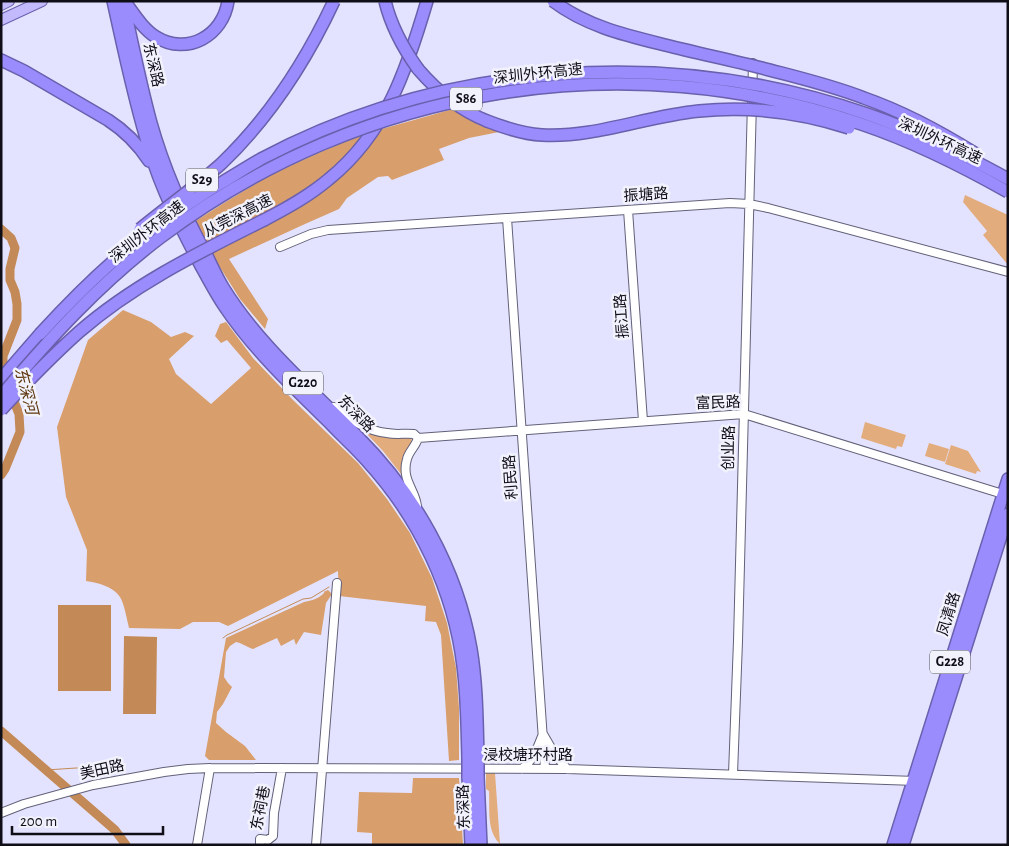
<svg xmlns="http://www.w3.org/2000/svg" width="1009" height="846" font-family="'Alegreya Sans','Noto Sans SC',sans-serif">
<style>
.green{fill:#e3ac7c}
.forest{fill:#d89e6b}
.water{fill:#c38a57}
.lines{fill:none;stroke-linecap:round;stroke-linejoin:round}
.stream{stroke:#c38a57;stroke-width:1}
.river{stroke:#c38a57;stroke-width:9}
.minor-casing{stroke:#626179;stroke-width:10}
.major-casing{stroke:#6a60ad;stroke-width:12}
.highway-casing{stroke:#6a60ad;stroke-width:14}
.minor{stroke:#fff;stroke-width:8}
.major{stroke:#c3bafe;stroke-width:10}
.highway{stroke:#9b8cfe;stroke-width:11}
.highway-bridge-casing{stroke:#6a60ad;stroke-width:14;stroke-linecap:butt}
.highway-bridge{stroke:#9b8cfe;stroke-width:11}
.labels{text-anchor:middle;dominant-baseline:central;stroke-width:5;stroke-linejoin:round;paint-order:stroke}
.shield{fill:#f2f2fd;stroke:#53525c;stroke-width:1}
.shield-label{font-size:14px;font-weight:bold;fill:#0f0e17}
.street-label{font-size:15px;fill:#0f0e17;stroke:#f2f2fd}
.water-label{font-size:16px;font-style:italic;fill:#5d360d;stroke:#f2f2fd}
</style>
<rect width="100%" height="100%" fill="#e4e3ff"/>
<path class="green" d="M965,195L1008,215V265L983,235L987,231L963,202Z
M865,422L906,435L902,447L897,446L896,449L861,438Z
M362,429L411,437L412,443C405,453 400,460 402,473L401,474L383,451Z
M929,443L949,449L945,462L925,456Z
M951,445L968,451L981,472L977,471L976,474L945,464Z
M486,773H495L500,844C486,831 490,808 489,791L486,789Z"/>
<path class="forest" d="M453,109L499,132L469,138L439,149L444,160L392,180L388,176L378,177L347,198L339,209L305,224L229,259L268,319L265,329L240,299L211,253L267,225L318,195L341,177L362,155L382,129Z
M361,136L363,138L330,173L291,201L206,244L194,222C220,205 246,189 273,174C301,160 331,147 361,136Z
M123,310L151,322L171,337L185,332L194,336L169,359L176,374L211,404L251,368L227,340L221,343L215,336L220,324L226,322L253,358L292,399L358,463L387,499L410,533L432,578L447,623L456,668L459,708V760L449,761L441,635L436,622L425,621L426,606L339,596L338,571L228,626L219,622H193L180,629L129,628C127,620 124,603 120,597C113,586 98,583 86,581L87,550L66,497L57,427L88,340Z
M328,590L332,594L326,603L321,635L304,632L296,645L294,639L281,646L277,638L253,649C247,647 242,643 236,642L230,646L226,652L224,677L228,683L232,687L223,704L217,712L216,723L226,732L245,746L256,760H209L205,756L226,638L304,602C310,601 317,599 322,595C327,590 321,593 328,590Z
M413,778H459L463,845H372V833L357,832L359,792L412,793Z"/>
<path class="water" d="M58,605H111V691H58Z
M124,636L157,637L156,714H123Z"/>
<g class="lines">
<path class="stream" d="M223,638L227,635L303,599L311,598L329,587
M46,770L76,768H118"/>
<path class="river" d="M1,229L11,238L15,248L10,269V280L15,292L17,304V320L3,356V372L5,379
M1,475L5,469L20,432L19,414L11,394
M1,731L115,830L126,845"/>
<defs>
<path id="minor" d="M628,210L643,421
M507,218L545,769
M280,247L311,234L328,230L730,203L749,204L768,208L1008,272
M334,407C350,419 366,431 387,433C396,435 405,433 414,434L418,438C416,446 409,451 407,459C401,480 415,489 417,506
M418,438L744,414L1006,495
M522,769C535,758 537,748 543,734L554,753L567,769
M733,774L738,641L753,63
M1,813L24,804L93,785L164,772L188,769L210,768
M197,845L210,768L567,769L916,781
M260,845V839L268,840L273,836L274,813L282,768
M316,845L337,583"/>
<path id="major" d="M1,5L9,1
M1,20L42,1"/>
<path id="highway" d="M113,1C124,50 134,100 149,148C161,189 181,228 201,266C209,280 216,294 225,307C254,350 292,386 329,422C342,436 356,448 368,462C419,518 454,591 463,666C467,696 467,727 468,757
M123,1C132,42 140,83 151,123C164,169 183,212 206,254C212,266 217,278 224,289C259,345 311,389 357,436C415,494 457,568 471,649C477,685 477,721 478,757
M125,2C134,14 143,29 156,37C187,56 223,36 228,1
M1,60L24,71L108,120C125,131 138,144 149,161
M418,69C437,91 459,110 487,121
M264,220C287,208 309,196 329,179C386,133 407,69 427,1
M1,379L40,334
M468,777L471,845
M478,777L481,845
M893,845L1008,479
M903,845L1008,514"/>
</defs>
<use href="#minor" class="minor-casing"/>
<use href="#major" class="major-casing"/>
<use href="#highway" class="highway-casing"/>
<use href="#minor" class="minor"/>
<use href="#major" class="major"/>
<use href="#highway" class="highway"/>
<defs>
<path id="highway-bridge" d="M385,1C391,26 403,48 418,69
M553,1C586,26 625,35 665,45C697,53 730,60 762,68C796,77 831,85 864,98C904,112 941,132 976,154
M487,121C505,128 523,134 542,135C595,138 646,116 699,111C750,106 800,112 849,128
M140,229C167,207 195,187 221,164C269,118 306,61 334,1
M40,334C72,299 104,267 141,238C163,220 187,205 211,189C228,179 244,169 261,159C446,61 670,46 867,114C916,131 963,154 1008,179
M1,396C50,338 100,283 161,237C363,85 626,43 864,125C914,142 962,166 1008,192
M1,410C26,383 52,356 79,332C134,284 200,252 264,220
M468,757V777
M478,757V777"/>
</defs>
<use href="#highway-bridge" class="highway-bridge-casing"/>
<use href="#highway-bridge" class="highway-bridge"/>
</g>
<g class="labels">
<g class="shield">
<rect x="450" y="87.5" width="32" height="23" rx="4"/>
<rect x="186" y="168.5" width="32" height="23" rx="4"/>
<rect x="283" y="371.5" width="40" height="23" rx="4"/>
<rect x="930" y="650.5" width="40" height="23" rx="4"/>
</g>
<g class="shield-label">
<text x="466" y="99">S86</text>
<text x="202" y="180">S29</text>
<text x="303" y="383">G220</text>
<text x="950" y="662">G228</text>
</g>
<g class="street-label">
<text transform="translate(153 65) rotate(77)">东深路</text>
<text transform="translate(538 74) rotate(-6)">深圳外环高速</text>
<text transform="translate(940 141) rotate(25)">深圳外环高速</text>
<text transform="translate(646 195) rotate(-4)">振塘路</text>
<text transform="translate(238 216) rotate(-27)">从莞深高速</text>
<text transform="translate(147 232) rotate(-38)">深圳外环高速</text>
<text transform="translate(622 316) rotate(-94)">振江路</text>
<text transform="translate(718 403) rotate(-2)">富民路</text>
<text transform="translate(356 414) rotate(45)">东深路</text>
<text transform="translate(729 448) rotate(-89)">创业路</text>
<text transform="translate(511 477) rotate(-94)">利民路</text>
<text transform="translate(949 614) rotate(-73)">凤清路</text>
<text x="528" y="755">浸校塘环村路</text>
<text transform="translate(102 770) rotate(-12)">美田路</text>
<text transform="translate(464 807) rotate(-92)">东深路</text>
<text transform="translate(261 808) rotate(-79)">东祠巷</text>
</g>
<g class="water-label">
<text transform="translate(26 391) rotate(75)">东深河</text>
</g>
</g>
<rect width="1009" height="846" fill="none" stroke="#0f0e17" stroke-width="5"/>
<path d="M12 826v8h151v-8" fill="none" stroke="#0f0e17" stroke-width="2.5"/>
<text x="20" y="826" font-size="15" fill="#0f0e17" stroke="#f2f2fd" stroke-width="4" paint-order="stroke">200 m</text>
</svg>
